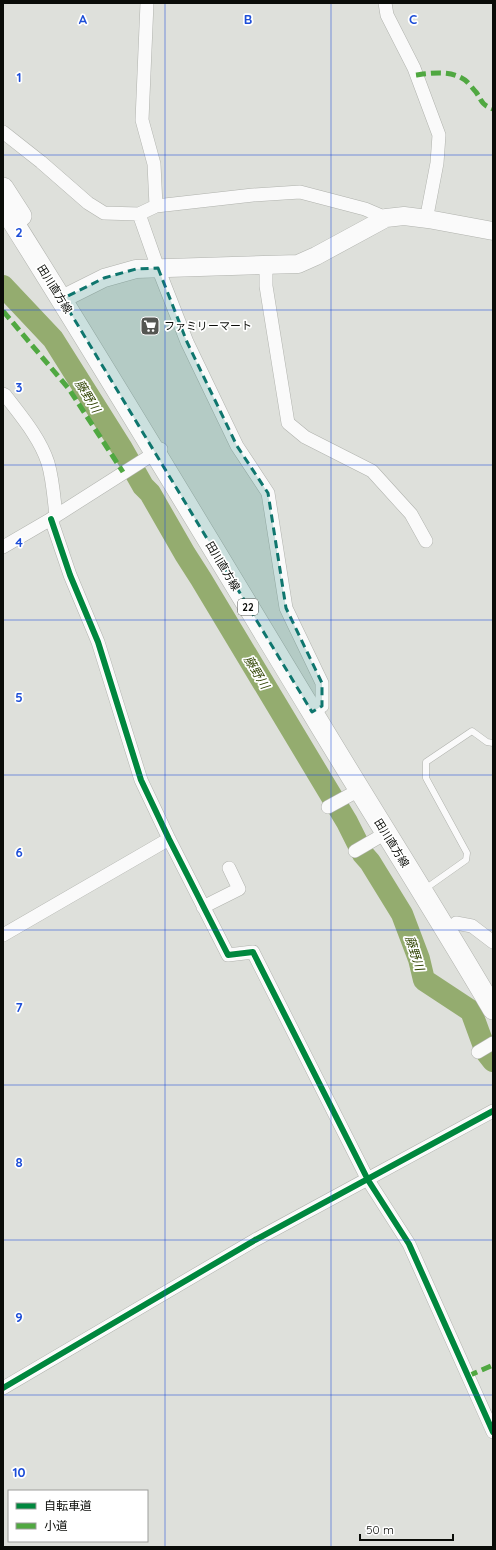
<svg xmlns="http://www.w3.org/2000/svg" width="496" height="1550" font-family="Quicksand,'Noto Sans JP',sans-serif">
<style>
.lines{fill:none;stroke-linecap:round;stroke-linejoin:round}
.river{stroke:#94ac6f;stroke-width:22}
.lane-casing{stroke:#b0b2ad;stroke-width:7}
.street-casing{stroke:#b0b2ad;stroke-width:14}
.secondary-casing{stroke:#b0b2ad;stroke-width:19}
.primary-casing{stroke:#b0b2ad;stroke-width:22}
.lane{stroke:#fafafa;stroke-width:6}
.street{stroke:#fafafa;stroke-width:13}
.secondary{stroke:#fafafa;stroke-width:18}
.primary{stroke:#fafafa;stroke-width:21}
.quiet{stroke:#50a841;stroke-width:5;stroke-dasharray:10 5;stroke-linecap:butt}
.cycleway-casing{stroke:#fff;stroke-width:8}
.cycleway{stroke:#00873e;stroke-width:6}
.marked{fill:#0f766e;fill-opacity:0.2;stroke:#0f766e;stroke-width:3;stroke-dasharray:8 5;stroke-linejoin:round}
.grid{fill:none;stroke:#1d4ed8;stroke-width:1;stroke-opacity:0.55}
.labels{text-anchor:middle;dominant-baseline:central;stroke-width:3.5;stroke-linejoin:round;paint-order:stroke}
.shield{fill:#fff;stroke:#545552;stroke-width:1}
.shield-label{font-size:10px;font-weight:bold;fill:#0a0c08}
.street-label{font-size:11px;fill:#0a0c08;stroke:#fff}
.poi-label{font-size:11px;fill:#0a0c08;stroke:#fff;text-anchor:start}
.water-label{font-size:12px;font-style:italic;fill:#314504;stroke:#fff}
.grid-label{font-size:13px;text-anchor:middle;font-weight:bold;fill:#1d4ed8;stroke:#fff;stroke-width:3.5;stroke-linejoin:round;paint-order:stroke}
</style>
<rect width="100%" height="100%" fill="#dee0db"/>
<g class="lines">
<path class="river" d="M3,286L53,339L121,447L143,486L150,493L185,554L201,579L347,822L363,854L370,862L402,914L419,959L424,980L471,1011L486,1052L493,1061"/>
<defs>
<path id="lane" d="M425,889L466,860L467,853L426,778V762L472,731L487,742L493,743"/>
<path id="street" d="M147,3L142,120L154,164L156,206
M385,3L387,15L414,68L439,135L437,163L428,210
M3,132L41,162L88,203L104,213L139,214L156,206L253,195L300,192L365,209L386,218
M139,214L158,268L187,342L237,446L268,493L286,608L322,683V706L312,712
M266,265V286L288,423L305,437L372,471L411,514L426,541
M3,394L5,395C21,416 40,438 48,463C53,480 54,499 56,516
M51,519L70,575L98,642L141,780L169,839L228,955L253,952L368,1180L409,1244L493,1432
M3,547L51,519L161,449
M328,807L359,790
M355,851L386,833
M203,907L239,889L229,868
M456,923L472,926L493,942
M3,935L169,839
M478,1052L493,1043
M3,1388L255,1240L493,1111"/>
<path id="secondary" d="M62,299L104,278L136,269L298,264L316,256L386,218L404,216L428,219L493,231"/>
<path id="primary" d="M3,188L21,216
M3,206C108,372 209,542 311,710C371,810 434,908 493,1009"/>
</defs>
<use href="#lane" class="lane-casing"/>
<use href="#street" class="street-casing"/>
<use href="#secondary" class="secondary-casing"/>
<use href="#primary" class="primary-casing"/>
<use href="#lane" class="lane"/>
<use href="#street" class="street"/>
<use href="#secondary" class="secondary"/>
<use href="#primary" class="primary"/>
<path class="quiet" d="M416,75C432,73 451,70 465,80C469,83 473,89 476,92C483,102 480,104 493,109
M3,311L69,389L123,472
M468,1376L493,1365"/>
<defs>
<path id="cycleway" d="M51,519L70,575L98,642L141,780L169,839L228,955L253,952L368,1180L409,1244L493,1432
M3,1388L255,1240L493,1111"/>
</defs>
<use href="#cycleway" class="cycleway-casing"/>
<use href="#cycleway" class="cycleway"/>
</g>
<path class="marked" d="M158,268L187,342L237,446L268,493L286,608L322,683V706L312,712L62,299L104,278L136,269Z"/>
<path class="grid" d="M165,3V1547M331,3V1547M3,155H493M3,310H493M3,465H493M3,620H493M3,775H493M3,930H493M3,1085H493M3,1240H493M3,1395H493"/>
<defs>
<symbol id="supermarket-square" viewBox="-11 -11 22 22"><rect x="-9" y="-9" width="18" height="18" rx="4" fill="#545652" stroke="#fff"/><path d="M-6-5.5h2.5l.6 2H6L4.5 2H-2.5L-4.4-4H-6ZM-1.5 3.2a1.3 1.3 0 1 0 .1 0ZM3 3.2a1.3 1.3 0 1 0 .1 0Z" fill="#fff"/></symbol>
</defs>
<g fill-rule="evenodd">
<use href="#supermarket-square" x="139" y="315" width="22" height="22"/>
</g>
<g class="labels">
<rect class="shield" x="238" y="599" width="20" height="16" rx="3"/>
<g class="shield-label">
<text x="248" y="607">22</text>
</g>
<g class="street-label">
<text transform="translate(55 289) rotate(58)">田川直方線</text>
<text transform="translate(223 566) rotate(59)">田川直方線</text>
<text transform="translate(392 843) rotate(58)">田川直方線</text>
</g>
<g class="poi-label">
<text x="164" y="326">ファミリーマート</text>
</g>
<g class="water-label">
<text transform="translate(88 396) rotate(58)">藤野川</text>
<text transform="translate(257 672) rotate(59)">藤野川</text>
<text transform="translate(415 953) rotate(72)">藤野川</text>
</g>
</g>
<g class="grid-label">
<text x="83" y="24">A</text>
<text x="248" y="24">B</text>
<text x="413" y="24">C</text>
<text x="19" y="82">1</text>
<text x="19" y="237">2</text>
<text x="19" y="392">3</text>
<text x="19" y="547">4</text>
<text x="19" y="702">5</text>
<text x="19" y="857">6</text>
<text x="19" y="1012">7</text>
<text x="19" y="1167">8</text>
<text x="19" y="1322">9</text>
<text x="19" y="1477">10</text>
</g>
<rect width="496" height="1550" fill="none" stroke="#0a0c08" stroke-width="8"/>
<rect x="8" y="1490" width="140" height="52" fill="#ffffff" stroke="#9d9e9c"/>
<rect x="16" y="1503" width="20" height="6" fill="#00873e" stroke="#9d9e9c"/>
<text x="44" y="1510" font-size="12" fill="#0a0c08">自転車道</text>
<rect x="16" y="1523" width="20" height="6" fill="#50a841" stroke="#9d9e9c"/>
<text x="44" y="1530" font-size="12" fill="#0a0c08">小道</text>
<path d="M360 1534v6h93v-6" fill="none" stroke="#0a0c08" stroke-width="2"/>
<text x="366" y="1534" font-size="12" fill="#0a0c08" stroke="#ffffff" stroke-width="3" paint-order="stroke">50 m</text>
</svg>
